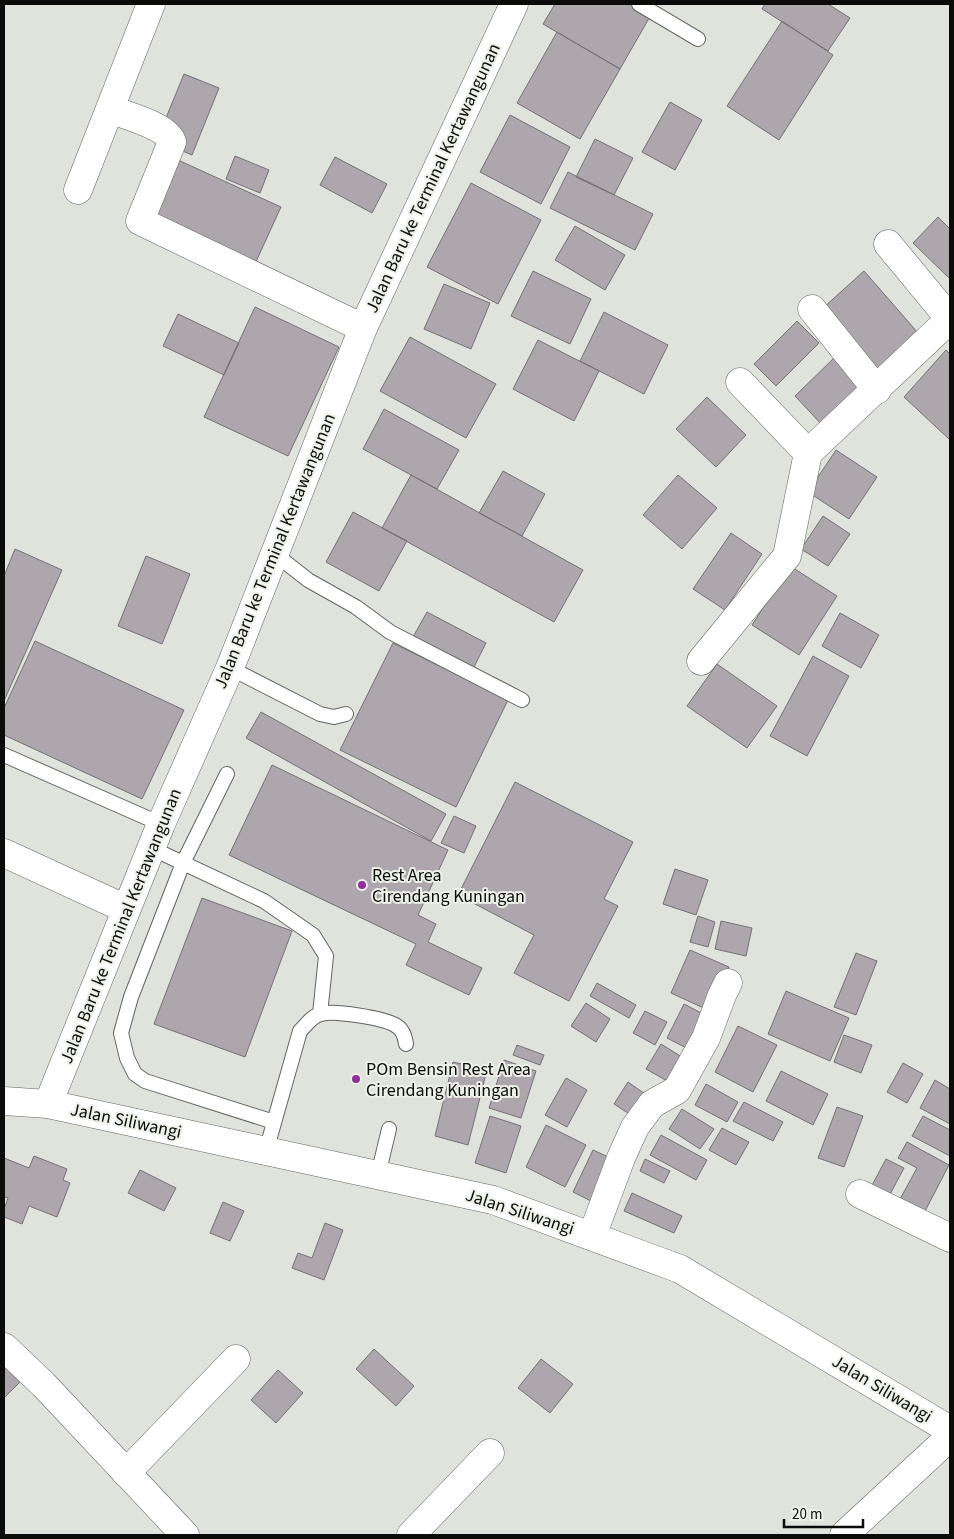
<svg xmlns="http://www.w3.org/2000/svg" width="954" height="1539" font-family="'Source Sans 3',sans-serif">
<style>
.building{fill:#ada7ad;stroke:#767076}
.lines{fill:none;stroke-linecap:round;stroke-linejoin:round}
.lane-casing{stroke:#62655e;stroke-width:16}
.street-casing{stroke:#62655e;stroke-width:29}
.secondary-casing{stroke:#62655e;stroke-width:29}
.primary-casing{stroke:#62655e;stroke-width:29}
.lane{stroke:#fff;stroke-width:14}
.street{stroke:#fff;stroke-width:28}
.secondary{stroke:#fff;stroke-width:28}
.primary{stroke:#fff;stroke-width:28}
.poi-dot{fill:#90319a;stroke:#edf1e8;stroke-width:2}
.labels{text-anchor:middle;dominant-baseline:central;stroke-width:4;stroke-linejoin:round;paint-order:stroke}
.street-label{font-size:18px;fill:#0b0c09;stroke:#edf1e8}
.poi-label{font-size:18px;fill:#0b0c09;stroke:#edf1e8;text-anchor:start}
</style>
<rect width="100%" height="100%" fill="#e0e3db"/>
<path class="building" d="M555,4H636L652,13L620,69L543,24Z
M765,4H828L850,18L828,51L762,9Z
M782,21L833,55L779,140L727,106Z
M557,32L620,69L580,139L517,103Z
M184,74L219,88L192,155L157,140Z
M670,102L702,120L675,170L642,152Z
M510,115L570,147L541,204L480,172Z
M595,139L633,158L614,195L576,177Z
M235,156L269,170L260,193L226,179Z
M335,157L387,184L372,213L320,185Z
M178,160L281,207L254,266L151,219Z
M568,172L653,214L635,250L550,208Z
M471,183L541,220L498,304L427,267Z
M938,217L950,229V279L913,243Z
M575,226L625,255L605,290L555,260Z
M533,271L591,299L570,344L511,316Z
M864,271L919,334L879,370L823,308Z
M444,284L490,303L471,349L424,329Z
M255,307L339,347L288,456L204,417Z
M604,312L668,345L644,394L580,361Z
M178,314L239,343L224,375L163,346Z
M797,321L819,343L776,386L754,364Z
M410,337L496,384L466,438L380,391Z
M538,340L599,371L574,421L513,389Z
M946,350L950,354V440L904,397Z
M834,358L862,388L823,426L795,396Z
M707,397L746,435L716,467L676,429Z
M384,409L459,450L437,489L363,449Z
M836,450L877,477L849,519L808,492Z
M503,471L545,494L522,536L479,513Z
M411,475L583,570L554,622L382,528Z
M678,475L717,508L682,549L643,515Z
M353,512L407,541L379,591L326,562Z
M823,516L850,534L828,566L801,549Z
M731,533L762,554L725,610L693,589Z
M15,549L62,570L4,701V576Z
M146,556L190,574L162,644L118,626Z
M790,566L837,596L799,655L752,625Z
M427,612L486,643L473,669L413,637Z
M840,613L879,635L861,668L822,646Z
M35,641L184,710L142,799L4,735V708Z
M393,643L508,700L456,807L340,750Z
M813,656L849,676L807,756L770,736Z
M717,664L777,706L747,748L687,706Z
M261,712L446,814L431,841L246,738Z
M272,765L448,850L418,915L436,924L428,942L482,968L469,995L406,965L416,944L229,855Z
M515,782L633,842L604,899L618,906L569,1001L514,973L534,935L458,895Z
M454,816L476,826L464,853L441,843Z
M675,869L708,880L696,915L663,904Z
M202,898L292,931L245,1057L154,1024Z
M698,916L715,922L708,947L690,942Z
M721,921L752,928L746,956L715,949Z
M690,950L729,967L710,1011L671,993Z
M856,953L877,961L856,1015L834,1007Z
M597,983L636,1005L629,1018L590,996Z
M786,991L849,1018L830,1061L768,1034Z
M586,1003L610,1019L596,1042L571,1026Z
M684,1004L709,1017L692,1051L667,1038Z
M645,1011L667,1022L655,1045L633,1033Z
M738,1026L777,1045L753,1092L715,1072Z
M844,1035L872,1045L861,1073L834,1062Z
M661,1044L690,1062L676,1086L646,1069Z
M517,1045L544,1055L540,1065L513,1055Z
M504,1060L536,1071L521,1118L489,1108Z
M453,1062L487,1070L468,1145L435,1136Z
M903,1063L923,1074L907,1103L887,1092Z
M781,1071L828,1094L813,1125L766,1101Z
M566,1078L587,1090L567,1127L545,1115Z
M935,1080L950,1089V1124L920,1108Z
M628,1082L648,1096L634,1117L614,1104Z
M706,1084L738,1102L727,1122L695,1105Z
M744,1102L783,1122L773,1141L733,1121Z
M837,1107L863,1116L844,1167L818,1158Z
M682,1109L714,1129L700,1149L669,1129Z
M490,1116L521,1126L506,1173L475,1163Z
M923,1116L950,1130V1156L912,1136Z
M546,1125L586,1145L565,1187L526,1167Z
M722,1128L749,1142L736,1165L709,1150Z
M661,1135L707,1160L696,1180L650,1155Z
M907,1142L949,1165L923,1215L899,1201L917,1168L898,1158Z
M593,1150L615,1160L595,1203L573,1192Z
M34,1156L67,1169L63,1180L70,1183L57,1217L29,1206L22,1224L4,1217V1209L8,1198L4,1197V1158L29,1168Z
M645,1159L670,1171L664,1183L640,1171Z
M886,1159L904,1168L887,1200L869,1191Z
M140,1170L176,1188L164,1211L128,1193Z
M632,1193L682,1216L674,1233L624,1211Z
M223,1202L244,1211L230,1241L210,1233Z
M325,1223L343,1230L324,1280L292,1268L298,1253L312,1258Z
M374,1349L414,1386L396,1406L356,1369Z
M541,1359L573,1384L550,1413L518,1388Z
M4,1361L22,1380L4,1398Z
M278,1370L303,1393L276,1423L251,1400Z"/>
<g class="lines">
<defs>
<path id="lane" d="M639,4L698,39
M275,554L308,580L356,607L390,632L522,700
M230,668L320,714L334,717L346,714
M4,755L161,824
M227,774L183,863L131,997L121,1033L127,1058L135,1074L145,1081L274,1122
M151,848L264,901L313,935L326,956L320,1014
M266,1151L300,1031C306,1025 312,1016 321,1014C334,1010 383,1018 395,1025C403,1029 405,1036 406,1044
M378,1175L389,1129"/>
<path id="street" d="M110,109C126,116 166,125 172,142L140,221L363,328
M78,190L151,4
M888,244L950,319
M812,309L877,390
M740,382L808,453
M701,661L787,556L808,453L950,319
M4,853L126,909
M860,1194L950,1238
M592,1236L621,1158L635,1127L652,1104L677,1090L706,1038L722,995L728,983
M4,1347L44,1385L185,1535
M126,1473L236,1359
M411,1535L490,1453
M844,1535L950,1437"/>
<path id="secondary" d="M48,1104L161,824L230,668L363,328L514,4"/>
<path id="primary" d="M4,1101L48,1104L493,1200L680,1269L950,1430"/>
</defs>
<use href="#lane" class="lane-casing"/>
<use href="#street" class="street-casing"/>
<use href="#secondary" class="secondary-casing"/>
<use href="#primary" class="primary-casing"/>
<use href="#lane" class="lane"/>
<use href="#street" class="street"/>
<use href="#secondary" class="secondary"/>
<use href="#primary" class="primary"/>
</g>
<g class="poi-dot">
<circle cx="362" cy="885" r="5"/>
<circle cx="356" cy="1079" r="5"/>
</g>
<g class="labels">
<g class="street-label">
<text transform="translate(433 178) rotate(-65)">Jalan Baru ke Terminal Kertawangunan</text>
<text transform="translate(275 551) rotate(-68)">Jalan Baru ke Terminal Kertawangunan</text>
<text transform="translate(121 926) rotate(-68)">Jalan Baru ke Terminal Kertawangunan</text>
<text transform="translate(126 1121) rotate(12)">Jalan Siliwangi</text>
<text transform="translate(520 1212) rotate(18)">Jalan Siliwangi</text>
<text transform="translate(882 1389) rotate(31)">Jalan Siliwangi</text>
</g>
<g class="poi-label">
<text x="372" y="875">Rest Area<tspan x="372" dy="21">Cirendang Kuningan</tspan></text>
<text x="366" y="1069">POm Bensin Rest Area<tspan x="366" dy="21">Cirendang Kuningan</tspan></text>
</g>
</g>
<rect width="954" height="1539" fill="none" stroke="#0b0c09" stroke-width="10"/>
<path d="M784 1519v8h79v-8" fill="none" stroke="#0b0c09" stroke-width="2.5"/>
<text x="792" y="1519" font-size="15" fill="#0b0c09" stroke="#edf1e8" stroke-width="4" paint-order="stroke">20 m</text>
</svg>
